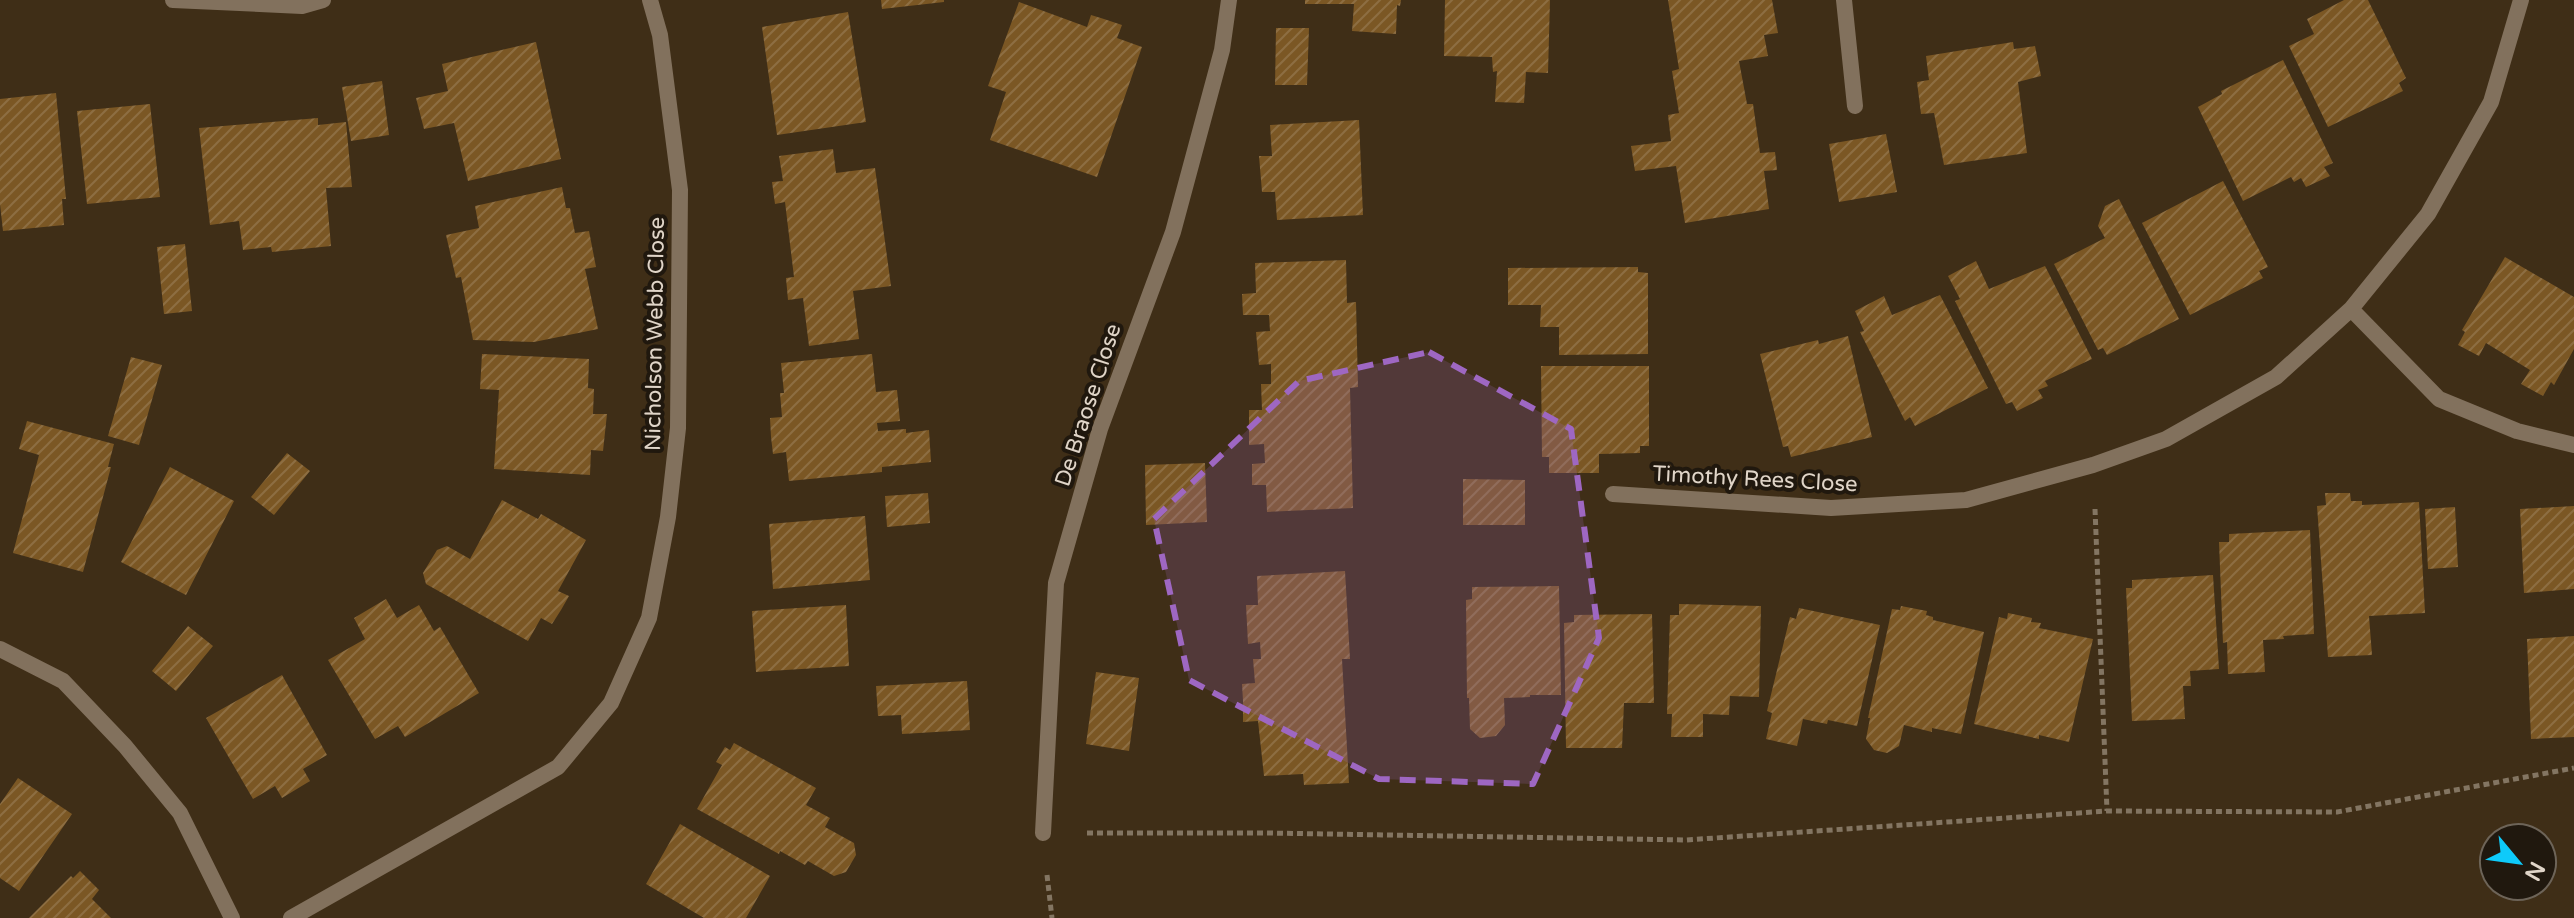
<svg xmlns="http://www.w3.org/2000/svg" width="2574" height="918" font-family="'Varela Round',sans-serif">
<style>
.building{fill:url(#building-hatch)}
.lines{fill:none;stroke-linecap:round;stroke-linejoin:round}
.path{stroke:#837562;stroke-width:5;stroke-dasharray:6 4;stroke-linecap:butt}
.minor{stroke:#82715d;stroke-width:16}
.marked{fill:#9e67c2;fill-opacity:0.2;stroke:#9e67c2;stroke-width:6;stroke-dasharray:16 10;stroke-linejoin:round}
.labels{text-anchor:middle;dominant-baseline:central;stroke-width:8;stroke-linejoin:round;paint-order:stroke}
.street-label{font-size:22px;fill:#e0d5c8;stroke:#20180e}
</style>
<defs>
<pattern id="building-hatch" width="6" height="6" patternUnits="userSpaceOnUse" patternTransform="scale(2)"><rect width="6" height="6" fill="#7b5724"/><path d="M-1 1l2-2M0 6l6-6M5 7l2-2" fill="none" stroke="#8d6e42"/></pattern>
</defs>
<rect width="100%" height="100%" fill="#3f2e17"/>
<path class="building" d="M881,0H944V2L882,9Z
M1305,0H1401L1400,6L1397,5L1396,34L1352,31L1354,4H1305Z
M1445,0H1550L1548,73L1526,72L1524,103L1495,102L1497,71L1493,72L1492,57L1444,56Z
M1668,0H1772L1778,33L1764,35L1768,56L1739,61L1747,104H1753L1760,153L1775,152L1777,170L1764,171L1769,209L1685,223L1676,166L1635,171L1631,146L1671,141L1668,115L1679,113L1672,71L1679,69Z
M2344,0H2368L2406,78L2399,83L2403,91L2328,127L2289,46L2314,34L2307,19Z
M1019,2L1087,27L1091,15L1104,19L1122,25L1117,38L1142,47L1097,177L990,140L1006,92L988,86Z
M848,12L866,122L777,135L762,27Z
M1276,28H1309L1307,85H1275Z
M536,42L561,159L468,181L454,123L424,129L416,98L448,91L442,64Z
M2013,42L2014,49L2035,46L2041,76L2018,82L2027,153L1944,165L1934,113L1921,114L1917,82L1929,80L1926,56Z
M2283,60L2333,163L2324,167L2330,176L2306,187L2301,178L2294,182L2291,177L2243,201L2198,107L2222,94L2221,91Z
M382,81L389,135L351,141L342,87Z
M56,93L66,199H62L64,225L3,231L0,204V99Z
M150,104L160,197L87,204L77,111Z
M318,118V125L346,122L352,187L326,188L331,246L272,252L271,247L243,250L239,221L210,225L199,128Z
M1359,120L1363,215L1277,220L1275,192H1262L1259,156H1272L1270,125Z
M1886,134L1897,192L1839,202L1829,144Z
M833,149L836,173L875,168L891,286L853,291L859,339L809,346L803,298L788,300L786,278L794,277L785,202L775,204L772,182L783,181L779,156Z
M2223,181L2268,267L2259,271L2263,278L2190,315L2142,223Z
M562,187L566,208H570L575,233L589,231L596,267L585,269L598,329L534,342L473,340L461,277L456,278L446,235L479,228L475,206Z
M2119,199L2179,319L2107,355L2103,348L2098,350L2054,264L2105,238L2098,226L2105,206Z
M185,244L192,311L164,314L157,247Z
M2505,257L2574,297V349L2554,385L2551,382L2543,396L2521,384L2530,370L2486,343L2479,356L2458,345L2465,332L2462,330Z
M1346,260L1347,303L1356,302L1358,387L1350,388L1353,508L1267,512L1266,485H1252V464L1265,463L1264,444L1249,445V410H1262L1261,384H1271V364L1259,365L1256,332L1270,331L1269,315H1243L1242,294L1256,293L1255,263Z
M1976,261L1989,289L2045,266L2092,359L2045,381L2048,386L2038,390L2043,398L2017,411L2012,402L2006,404L1955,301L1960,299L1948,276Z
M1638,267V272L1648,273V354L1559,355V327H1540L1541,305H1508V268Z
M1940,295L1988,388L1915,426L1910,417L1905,421L1860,332L1864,331L1855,311L1884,296L1892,315Z
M1848,336L1872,437L1791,457L1788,446L1783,447L1760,354L1818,340L1819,344Z
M482,354L589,359L588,388L594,389L593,414H607L603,451L591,450L590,475L494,469L499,390L480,389Z
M872,354L876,392L897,390L900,421L877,423L878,431L906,429V433L929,430L931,462L882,467V472L789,481L786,452L773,454L771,437L770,418L782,417L780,393H784L781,363Z
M131,357L162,365L139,445L108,436Z
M1541,366H1649V446H1640V453L1599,454V473H1549V457H1542Z
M27,421L114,444L108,467H111L83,572L13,553L39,455L19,449Z
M287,453L310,471L274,515L251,497Z
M1205,463L1207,522L1146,525L1145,465Z
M170,467L234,501L186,595L121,562Z
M1463,479L1525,480V525H1463Z
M928,493L930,523L887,527L885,496Z
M2325,493H2350L2351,501H2362V505L2419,502L2425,613L2369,616L2372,655L2328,657L2317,506L2326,505Z
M502,500L538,519L541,514L586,540L558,591L569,596L561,610L552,624L541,618L528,641L426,584L423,573L437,550L447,546L470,559Z
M2574,506V589L2524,593L2520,509Z
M2455,507L2458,567L2428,569L2425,509Z
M865,516L870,580L773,589L769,524Z
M2310,530L2314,634L2283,636L2284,639L2263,640L2265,672L2228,674L2227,642L2223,643L2219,542H2229V534Z
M1345,571L1350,659H1342L1349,783L1304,785L1303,774L1264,776L1258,721L1243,722V701L1242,684L1255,683L1253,659H1261L1260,642L1248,644L1246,605H1258L1257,576Z
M2213,575L2219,669L2190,671L2191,686H2183L2185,719L2132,721L2126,588H2132V580Z
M1559,586L1561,695H1530V697L1504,698L1505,725L1496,736L1480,738L1470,729L1469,698H1467L1466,600L1472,599V587Z
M386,599L397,618L419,605L434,631L440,627L479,693L405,737L398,726L375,739L328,660L365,639L354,618Z
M1679,604L1761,606L1759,697L1730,696L1729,715L1703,714V737H1671L1672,714H1667L1670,615H1679Z
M846,605L849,666L756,672L752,611Z
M1901,606L1927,611L1926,615L1933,617V620L1984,632L1961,734L1932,728V732L1904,725L1899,746L1887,753L1874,750L1866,739L1870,718H1868L1892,609L1900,610Z
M1799,608L1880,625L1857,726L1828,720L1827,724L1803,719L1797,746L1766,739L1772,713L1767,711L1790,617L1796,619Z
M2008,613L2032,618L2031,622L2041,623L2039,628L2093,639L2069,742L2039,735V739L1974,724L1999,617L2007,619Z
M1652,614L1654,703H1624L1622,748H1566L1564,623L1574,622V615Z
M188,626L213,646L176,691L152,671Z
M2574,636V737L2531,739L2527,639Z
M1096,672L1139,678L1129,751L1086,744Z
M282,675L327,755L303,769L310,781L282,798L275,786L253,799L206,718Z
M967,681L970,730L902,734L901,715L878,716L876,686Z
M734,743L816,788L806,805L830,818L825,827L854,843L856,855L846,872L834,876L808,861L805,865L780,851L779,854L697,809L722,765L716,762L725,747L730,750Z
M18,778L72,814L19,891L0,878V804Z
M680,824L770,876L746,918H704L646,884Z
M80,871L99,890L92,899L111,918H29L71,876L73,878Z"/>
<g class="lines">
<path class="path" d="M2095,509L2107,811
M1087,833H1267L1686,840L2107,811L2337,812L2574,768
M1047,875L1052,918"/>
<path class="minor" d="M173,0L302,6L323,0
M1844,0L1855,106
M2351,309L2439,399L2517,431L2574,445
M1613,494L1831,508L1966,500L2093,465L2166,439L2276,377L2351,309L2428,214L2491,102L2521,0
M0,649L63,681L125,746L180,813L232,918
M1043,833L1056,583L1100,429L1173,232L1222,50L1229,0
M291,918L558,767L611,703L649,618L668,517L678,428L680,190L660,35L650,0"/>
</g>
<path class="marked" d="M1429,352L1571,429L1599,638L1533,784L1379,779L1189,680L1154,519L1299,381Z"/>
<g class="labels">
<g class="street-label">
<text transform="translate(655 334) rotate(-89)">Nicholson Webb Close</text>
<text transform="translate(1088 405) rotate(-72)">De Braose Close</text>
<text transform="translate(1755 479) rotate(3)">Timothy Rees Close</text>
</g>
</g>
<g transform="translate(2518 862) rotate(119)"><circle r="38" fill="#20180e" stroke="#6d6458" stroke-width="2"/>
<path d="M0-6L14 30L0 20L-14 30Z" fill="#0ecafa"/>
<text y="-12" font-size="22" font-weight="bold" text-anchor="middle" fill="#e0d5c8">N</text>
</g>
</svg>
